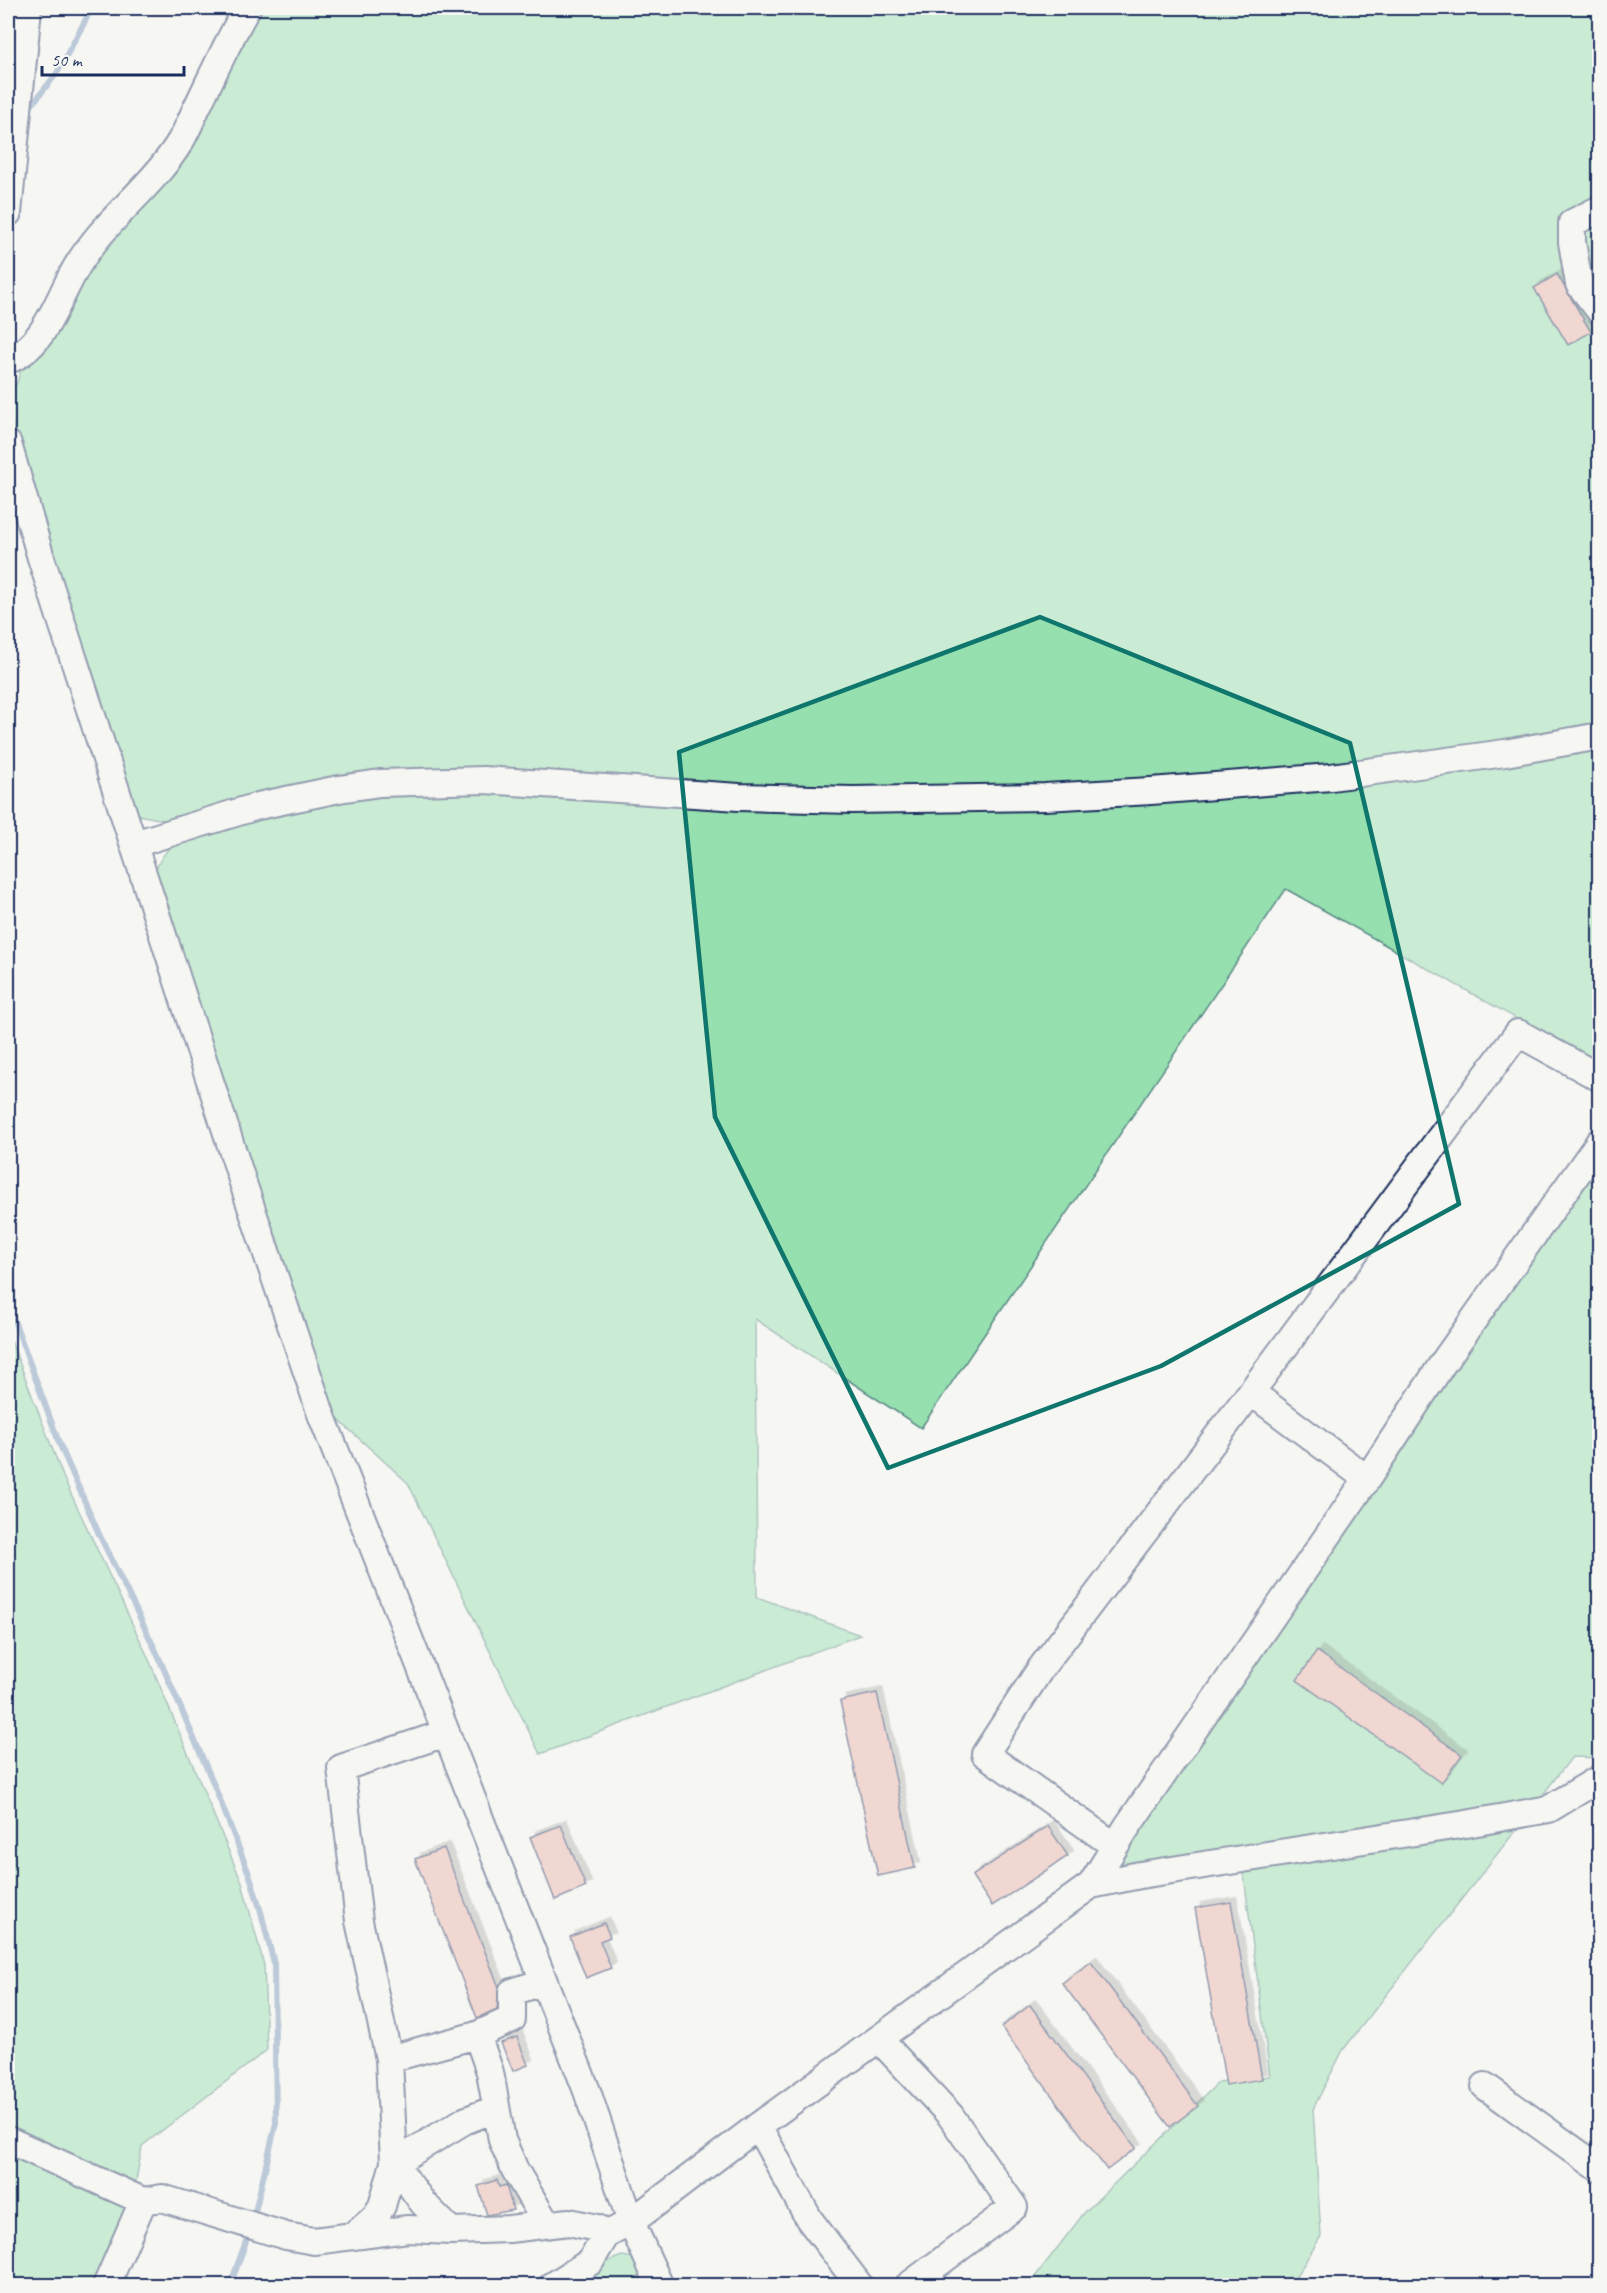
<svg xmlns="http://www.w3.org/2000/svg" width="1607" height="2293" font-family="Caveat,sans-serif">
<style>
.green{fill:#96e0af;stroke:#588886;stroke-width:1.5}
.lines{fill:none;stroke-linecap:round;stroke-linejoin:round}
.stream{stroke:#7593bb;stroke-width:6}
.building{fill:#ecb1a9;stroke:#1b2f5e;stroke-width:1.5;filter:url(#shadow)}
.minor-casing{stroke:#1b2f5e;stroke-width:30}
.minor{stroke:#f6f6f2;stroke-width:26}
.marked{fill:none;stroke:#0f766e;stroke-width:4.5;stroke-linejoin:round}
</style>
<defs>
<filter id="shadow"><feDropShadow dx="5.5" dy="-5.5" stdDeviation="0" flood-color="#0004"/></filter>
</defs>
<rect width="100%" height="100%" fill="#f6f6f2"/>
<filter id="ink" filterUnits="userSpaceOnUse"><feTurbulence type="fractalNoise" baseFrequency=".0167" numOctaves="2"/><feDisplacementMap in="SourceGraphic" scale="12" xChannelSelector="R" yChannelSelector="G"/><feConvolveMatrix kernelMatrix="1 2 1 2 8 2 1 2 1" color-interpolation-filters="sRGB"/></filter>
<g filter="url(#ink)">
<path class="green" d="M254,8H1599V726L1330,767L1150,781L852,790L484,771L175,822L133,814L15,440L8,391L17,383L24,360Z
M1599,746V1065L1286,889L921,1428L755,1319L757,1597L860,1635L540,1754L408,1483L330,1412L154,876C157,863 162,854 173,845L261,815L381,793L483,791L852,810Z
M1599,1153V1758L1572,1757L1537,1802L1108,1873L1371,1493Z
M8,1333L64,1479L147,1655L242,1883L264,1965L267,2050L142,2146L133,2198L96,2285H8Z
M1523,1821L1343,2050L1313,2109L1321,2236L1291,2285L1028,2286L1085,2212L1219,2082L1270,2076L1243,1868Z
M622,2256L634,2258L650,2286H576L611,2260Z"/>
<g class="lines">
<path class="stream" d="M27,111L57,73L92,8
M8,1304L60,1445L99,1534L156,1651L212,1780L251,1879L261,1912L274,1964L276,2123L253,2220
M230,2286L250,2230"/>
</g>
<path class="building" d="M1557,274L1591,332L1568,345L1534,288Z
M1317,1651L1462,1755L1441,1783L1297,1680Z
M877,1693L915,1868L878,1876L840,1701Z
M561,1825L586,1887L555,1900L530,1837Z
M1048,1826L1068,1856L992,1906L972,1876Z
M444,1848L499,1987L497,2009L477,2018L415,1859Z
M1231,1902L1262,2079L1226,2085L1195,1908Z
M604,1923L610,1937L600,1941L611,1968L586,1978L570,1937Z
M1091,1962L1198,2106L1170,2127L1062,1983Z
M1030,2005L1136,2148L1107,2170L1001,2027Z
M517,2037L528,2065L513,2071L501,2043Z
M497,2180L499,2187L506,2185L513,2210L487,2215L478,2186Z"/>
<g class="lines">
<defs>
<path id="minor" d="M1600,209L1572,223V242L1579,284L1600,311
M8,213L28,8
M8,360C45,347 57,300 76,268C104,220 151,189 180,142C187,131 192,117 198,105C214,72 229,39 247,8
M8,444L41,558L244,1186L321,1414L587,2091L631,2222L660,2286
M134,844L258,806L339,789L380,783L484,780L739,797L852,800L1045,797L1151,791L1331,777L1505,753L1600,736
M1251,1392L1367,1479
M1115,1846L985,1754L1041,1668L1251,1392L1518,1033L1600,1078
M1091,1885L1140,1875L1466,1824L1549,1809L1600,1778
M477,2035L490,2072L502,2140L515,2170L546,2223
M879,2039L950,2115L1014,2207L908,2286
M389,2059L477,2035L512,2019V1992L543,1982
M1485,2086L1600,2169
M758,2126L809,2219L860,2286
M8,2140L143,2201L162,2198L286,2236L314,2241L408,2229L451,2231L509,2229L569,2222L597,2228L606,2235
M451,2231L423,2203L394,2163L464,2121L495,2109
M356,2234L375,2217L382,2206L394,2163L389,2059L359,1921L341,1768L446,1733
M106,2286L143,2201
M552,2286L590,2262L606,2235L631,2222L758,2126L1091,1885L1127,1827L1367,1479L1443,1363L1600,1141"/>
</defs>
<use href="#minor" class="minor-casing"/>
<use href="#minor" class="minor"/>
</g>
</g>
<path d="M0 0H1607V2293H0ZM1040,617L1350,743L1459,1204L1161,1366L888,1468L715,1117L679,752Z" fill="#f6f6f2" fill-opacity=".55" fill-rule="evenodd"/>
<path class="marked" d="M1040,617L1350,743L1459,1204L1161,1366L888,1468L715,1117L679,752Z"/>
<rect width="1607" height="2293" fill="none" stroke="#f6f6f2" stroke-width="30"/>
<rect x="15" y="15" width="1577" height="2263" fill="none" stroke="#1b2f5e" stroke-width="2" filter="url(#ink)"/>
<path d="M42 66v9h142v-9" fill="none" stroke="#1b2f5e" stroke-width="3"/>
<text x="51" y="66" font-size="18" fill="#1b2f5e" stroke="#f6f6f2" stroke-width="4.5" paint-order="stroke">50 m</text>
</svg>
